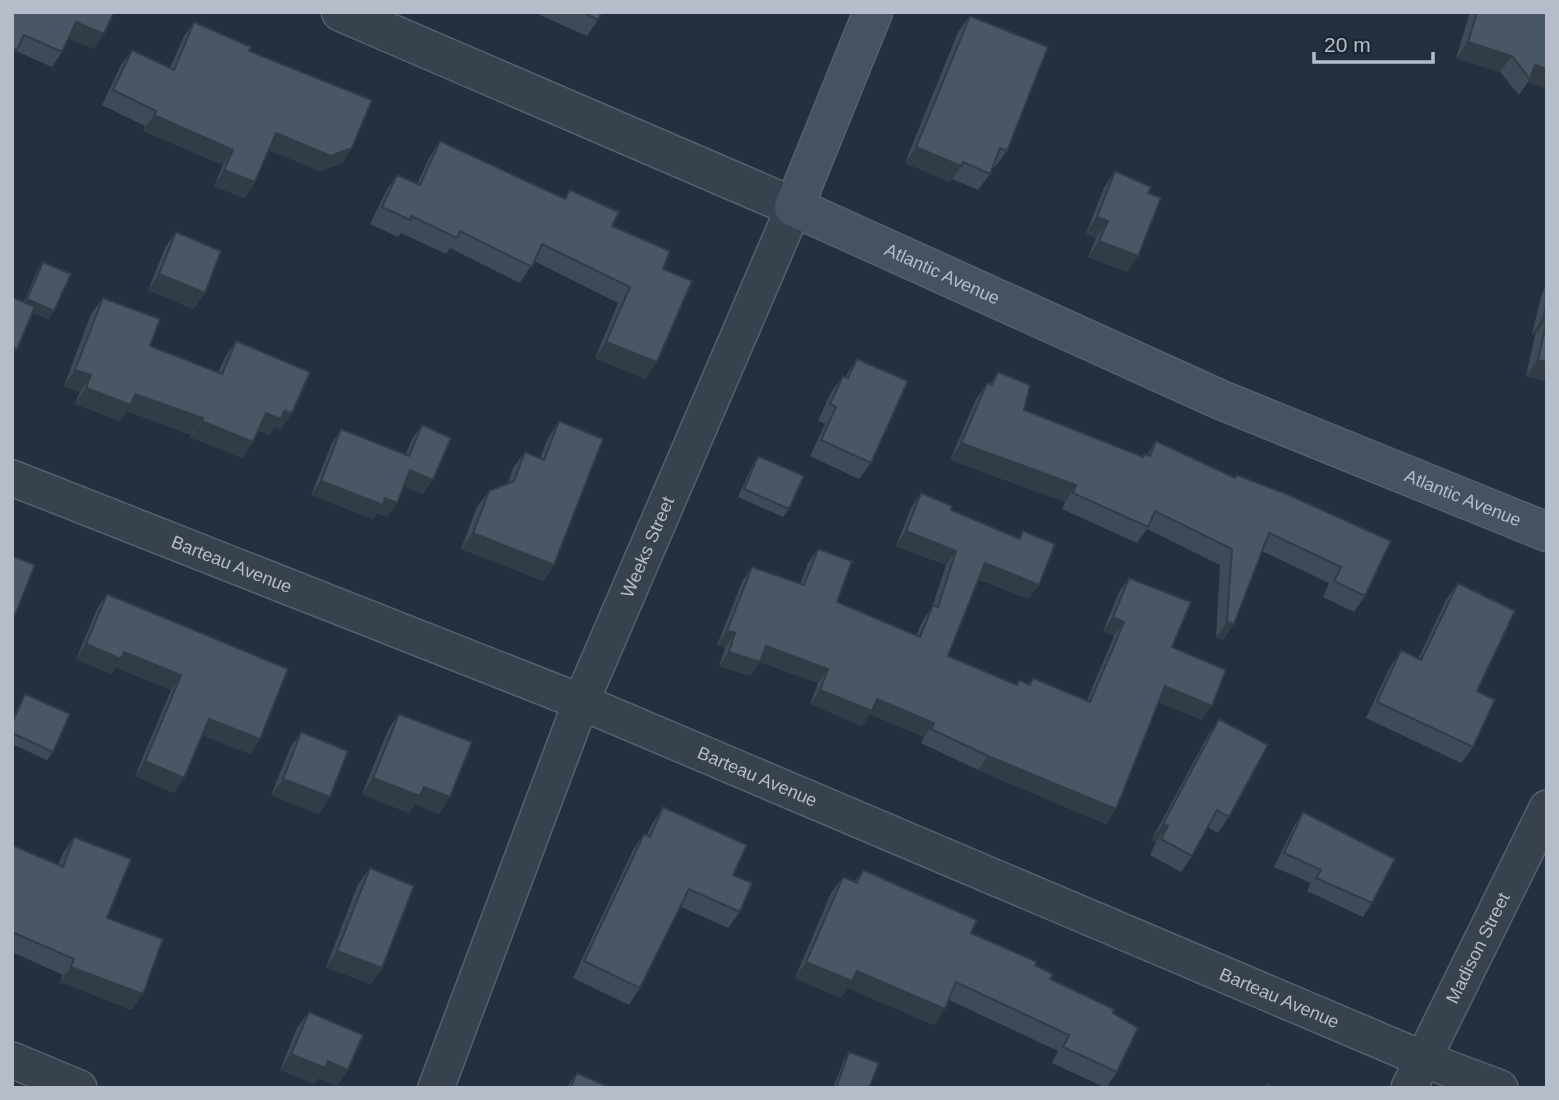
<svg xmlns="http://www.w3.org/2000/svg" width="1559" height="1100" font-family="Arial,sans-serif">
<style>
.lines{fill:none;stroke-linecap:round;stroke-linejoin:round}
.minor-casing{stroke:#56606c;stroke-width:38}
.tertiary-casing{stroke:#56606c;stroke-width:41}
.secondary-casing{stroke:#56606c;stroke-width:41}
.minor{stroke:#38424e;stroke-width:35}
.tertiary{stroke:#38424e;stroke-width:38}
.secondary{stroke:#465162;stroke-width:38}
.wall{fill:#3e4a57}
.shaded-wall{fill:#323c47}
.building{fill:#485665;stroke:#323c47;stroke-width:2}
.labels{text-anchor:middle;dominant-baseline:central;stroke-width:7;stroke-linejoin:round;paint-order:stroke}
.street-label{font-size:18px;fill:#b4bdc9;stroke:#1d2733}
</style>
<rect width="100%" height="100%" fill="#24303f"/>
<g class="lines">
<defs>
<g id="minor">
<path id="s1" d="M12,478L581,702L1423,1059L1500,1088"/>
<path d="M12,1060L79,1088"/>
<path id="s2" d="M436,1088L581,702L794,207"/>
<path id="s3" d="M1409,1088L1547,808"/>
</g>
<path id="tertiary" d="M341,12L794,207"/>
<g id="secondary">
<path id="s4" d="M873,12L794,207L1221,400L1547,532"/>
</g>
</defs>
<use href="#minor" class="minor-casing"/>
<use href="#tertiary" class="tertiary-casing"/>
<use href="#secondary" class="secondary-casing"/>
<use href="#minor" class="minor"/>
<use href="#tertiary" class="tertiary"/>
<use href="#secondary" class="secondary"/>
</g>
<path class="wall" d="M12,12L94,49L68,38L62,52L52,67L16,51Z
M533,12H602L598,20L587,36Z
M1470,12H1547V88L1528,82L1519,95L1500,72L1456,58Z
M970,16L1007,151L995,167L993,166L990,174L978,190L952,179L950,182L905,163L958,32Z
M194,22L249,51L352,148L342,163L320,171L269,150L255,182L244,198L214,186L223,165L143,131L145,126L102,105L121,65L132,50L170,68L183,38Z
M440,141L563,199L570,190L663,269L646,379L595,358L618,303L534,261L520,283L450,248L446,254L401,233L398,237L370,224L386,191L397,175L417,184L429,158Z
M1115,171L1127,272L1088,257L1096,238L1086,233L1104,188Z
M176,232L205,293L193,309L148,290L165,248Z
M43,262L49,319L33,313L17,349L12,356V297L24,302L37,271Z
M1547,285V381L1526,376L1535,335L1532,334L1542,293Z
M103,298L150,346L218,373L225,357L236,341L292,413L281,429L275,427L269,435L258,430L242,458L190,437L191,435L127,411L120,421L75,404L80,392L64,386L91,314Z
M857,359L871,463L859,479L810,456L825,424L818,421L831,392L843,376L845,377Z
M998,372L1024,410L1142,457L1144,454L1147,455L1156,441L1235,478L1237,475L1289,495L1365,596L1354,612L1323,597L1329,583L1262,551L1234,624L1223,640L1216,638L1220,565L1147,529L1137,543L1062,509L1065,502L950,460L976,399L987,383L990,384Z
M559,421L554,565L543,581L461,549L477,507L489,491L508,483L513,468L525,452L540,458L548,438Z
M422,425L423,494L404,486L387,517L377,513L373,519L311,495L332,443L341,429L406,454L412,439Z
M758,456L789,509L783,517L738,497L753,464Z
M921,493L951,510L1019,538L1023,531L1029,599L978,579L948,656L1015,685L1019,680L1028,684L1033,678L1087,700L1114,636L1103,631L1119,592L1129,578L1172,647L1202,720L1159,702L1116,809L1106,824L978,770L921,743L924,737L870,714L862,726L810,704L818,683L760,662L750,676L719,666L725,648L717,645L742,582L752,567L800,584L808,563L818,549L837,602L916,636L923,620L933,605L946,565L896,546L911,508Z
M1458,583L1477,691L1473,747L1461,763L1366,718L1390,667L1401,650L1418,659L1446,600Z
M107,594L260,739L250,754L202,735L174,793L135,776L171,690L115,667L111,674L76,659L97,609Z
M25,694L53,752L47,760L12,744V719L20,703Z
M399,714L439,814L415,804L409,813L362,794L388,730Z
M1219,719L1229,817L1218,833L1207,827L1192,856L1181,872L1150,855L1156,842L1151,841L1208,735Z
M301,732L319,814L271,795L290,748Z
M663,807L733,875L740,912L728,928L681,907L640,988L629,1005L573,978L633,850L644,834L647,835L652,824Z
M1303,812L1372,903L1363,917L1307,891L1311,883L1274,867L1294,826Z
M74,837L107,918L132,1010L60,982L63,975L12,952V845L58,865L63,853Z
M370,868L382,968L370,984L326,967L358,884Z
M863,870L971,933L1035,965L1050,979L1113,1013L1117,1072L1106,1088L1052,1063L1058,1051L949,1000L934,1025L848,988L841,998L795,978L831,893L843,877L854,882Z
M309,1012L348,1070L337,1086L318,1078L314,1084L280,1070L297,1028Z
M849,1052L869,1088H833L844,1060Z
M577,1073L611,1088H566Z"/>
<path class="shaded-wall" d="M76,22L104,34L94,49L65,37Z
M1468,42L1512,56L1500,72L1456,58Z
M12,47L17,50L12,57Z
M1535,65L1547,69V88L1528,82Z
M154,115L233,150L223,165L143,131Z
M276,133L352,148L342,163L320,171L265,149Z
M916,147L961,166L950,182L905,163Z
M224,170L255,182L244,198L214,186Z
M1097,217L1108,221L1096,238L1086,233Z
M1099,241L1138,256L1127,272L1088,257Z
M159,274L205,293L193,309L148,290Z
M27,299L54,311L49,319L21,308Z
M1543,318H1547L1535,335L1532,334Z
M606,342L657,362L646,379L595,358Z
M12,347L17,349L12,356Z
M1538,360L1547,362V381L1526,376Z
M75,370L91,375L80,392L64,386Z
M86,388L135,394L203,418L191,435L127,411L120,421L75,404Z
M284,411L292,413L281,429L275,427L269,435L255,429L266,413Z
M202,421L253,442L242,458L190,437Z
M961,443L1076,485L1065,502L950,460Z
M410,470L433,480L423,494L400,484Z
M321,481L385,498L397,503L387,517L377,513L373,519L311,495Z
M906,531L956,551L946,565L896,546Z
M473,533L554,565L543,581L461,549Z
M985,563L1039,585L1029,599L975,577Z
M1113,617L1124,622L1114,636L1103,631Z
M1227,622L1234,624L1223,640L1216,638Z
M727,631L735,633L725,648L717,645Z
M86,644L124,652L181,675L171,690L115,667L111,674L76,659Z
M766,646L828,669L818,683L760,662L750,676L719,666L729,652Z
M1165,686L1212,706L1202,720L1155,700Z
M820,690L877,699L934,723L924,737L870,714L862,726L810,704Z
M209,719L260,739L250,754L199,734Z
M988,756L1116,809L1106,824L978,770Z
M145,761L184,778L174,793L135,776Z
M373,778L424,787L450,797L439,814L415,804L409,813L362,794Z
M283,779L330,797L319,814L271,795Z
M1163,824L1168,826L1156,842L1151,841Z
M337,951L382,968L370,984L326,967Z
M806,962L857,971L945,1009L934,1025L848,988L841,998L795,978Z
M71,967L143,994L132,1010L60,982Z
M291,1054L328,1061L348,1070L337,1086L318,1078L314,1084L280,1070Z"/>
<path class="building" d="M12,12H114L104,34L76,22L62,52L24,35L17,50L12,47Z
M582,12H602L598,20Z
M1477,12H1547V69L1535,65L1530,79L1512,56L1468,42Z
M970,16L1048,47L1007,151L1000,148L990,174L963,162L961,166L916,147Z
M194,22L251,47L249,51L372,100L352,148L331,156L276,133L255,182L224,170L233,150L154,115L156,111L113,90L132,50L174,70Z
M440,141L565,199L570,190L619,212L612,226L670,251L663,269L692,281L657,362L606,342L630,287L542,244L532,267L460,231L457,238L411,216L410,220L382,207L397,175L420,185Z
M1115,171L1151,187L1148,193L1161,198L1138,256L1099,241L1108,221L1097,217Z
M176,232L221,251L205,293L159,274Z
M43,262L71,274L54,311L27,299Z
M12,297L35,307L17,349L12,347Z
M103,298L160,319L150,346L222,374L236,341L310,372L292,413L284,411L281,419L266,413L253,442L202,421L203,418L135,394L131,405L86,388L91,375L75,370Z
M1547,303V318H1543Z
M1547,319V362L1538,360Z
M857,359L908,381L871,463L821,440L836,407L830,404L843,376L848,378Z
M998,372L1030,385L1024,410L1143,457L1144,454L1150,456L1156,441L1235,478L1237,475L1289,495L1391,541L1365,596L1334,581L1341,567L1269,533L1234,624L1227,622L1232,549L1155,511L1148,527L1073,493L1076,485L961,443L987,383L992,385Z
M559,421L603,439L554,565L473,533L489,491L514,481L525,452L544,460Z
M422,425L451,438L433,480L410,470L397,503L385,498L383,505L321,481L341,429L409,456Z
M758,456L804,476L789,509L744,489Z
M921,493L952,506L951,510L1020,539L1023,531L1055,544L1039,585L985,563L948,656L1017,685L1019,680L1030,685L1033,678L1090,702L1124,622L1113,617L1129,578L1191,602L1172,647L1226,670L1212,706L1165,686L1116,809L988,756L931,729L934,723L877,699L872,711L820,690L828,669L766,646L760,662L729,652L735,633L727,631L752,567L804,585L818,549L852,561L837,602L920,637L933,605L938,607L956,551L906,531Z
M12,556L35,565L15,615L12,613Z
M1458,583L1515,611L1477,691L1495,700L1473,747L1377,702L1401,650L1421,660Z
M107,594L288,669L260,739L209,719L184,778L145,761L181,675L124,652L121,659L86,644Z
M25,694L70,714L53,752L12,733V723Z
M399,714L472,742L450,797L424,787L420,796L373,778Z
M1219,719L1268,745L1229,817L1217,810L1192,856L1161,839L1168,826L1163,824Z
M301,732L348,751L330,797L283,779Z
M663,807L747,845L733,875L752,883L740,912L689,889L640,988L584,961L644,834L650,837Z
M1303,812L1395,859L1372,903L1316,878L1321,870L1284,853Z
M74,837L131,859L107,918L163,939L143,994L71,967L74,959L12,932V845L63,867Z
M370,868L414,886L382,968L337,951Z
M863,870L977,920L971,933L1037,962L1035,965L1053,974L1050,979L1114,1009L1113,1013L1138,1028L1117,1072L1063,1047L1069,1035L956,982L945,1009L857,971L852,981L806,962L843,877L857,883Z
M309,1012L363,1035L348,1070L328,1061L325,1068L291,1054Z
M849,1052L879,1063L869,1088H836Z
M577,1073L611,1088H570Z
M1267,1084L1276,1088H1266Z"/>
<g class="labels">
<g class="street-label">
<text stroke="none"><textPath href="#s4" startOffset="373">Atlantic Avenue</textPath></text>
<text stroke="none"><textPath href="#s4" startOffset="940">Atlantic Avenue</textPath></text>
<text stroke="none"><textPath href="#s2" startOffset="581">Weeks Street</textPath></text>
<text stroke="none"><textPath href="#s1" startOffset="236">Barteau Avenue</textPath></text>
<text stroke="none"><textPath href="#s1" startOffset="803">Barteau Avenue</textPath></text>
<text stroke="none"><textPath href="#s3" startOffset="156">Madison Street</textPath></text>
<text stroke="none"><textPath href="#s1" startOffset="1370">Barteau Avenue</textPath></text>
</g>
</g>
<rect width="1559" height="1100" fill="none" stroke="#b4bdc9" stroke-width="28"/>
<path d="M1314 52v10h119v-10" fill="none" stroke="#b4bdc9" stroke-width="3.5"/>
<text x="1324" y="52" font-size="21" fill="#b4bdc9" stroke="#1d2733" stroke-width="5" paint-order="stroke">20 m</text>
</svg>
